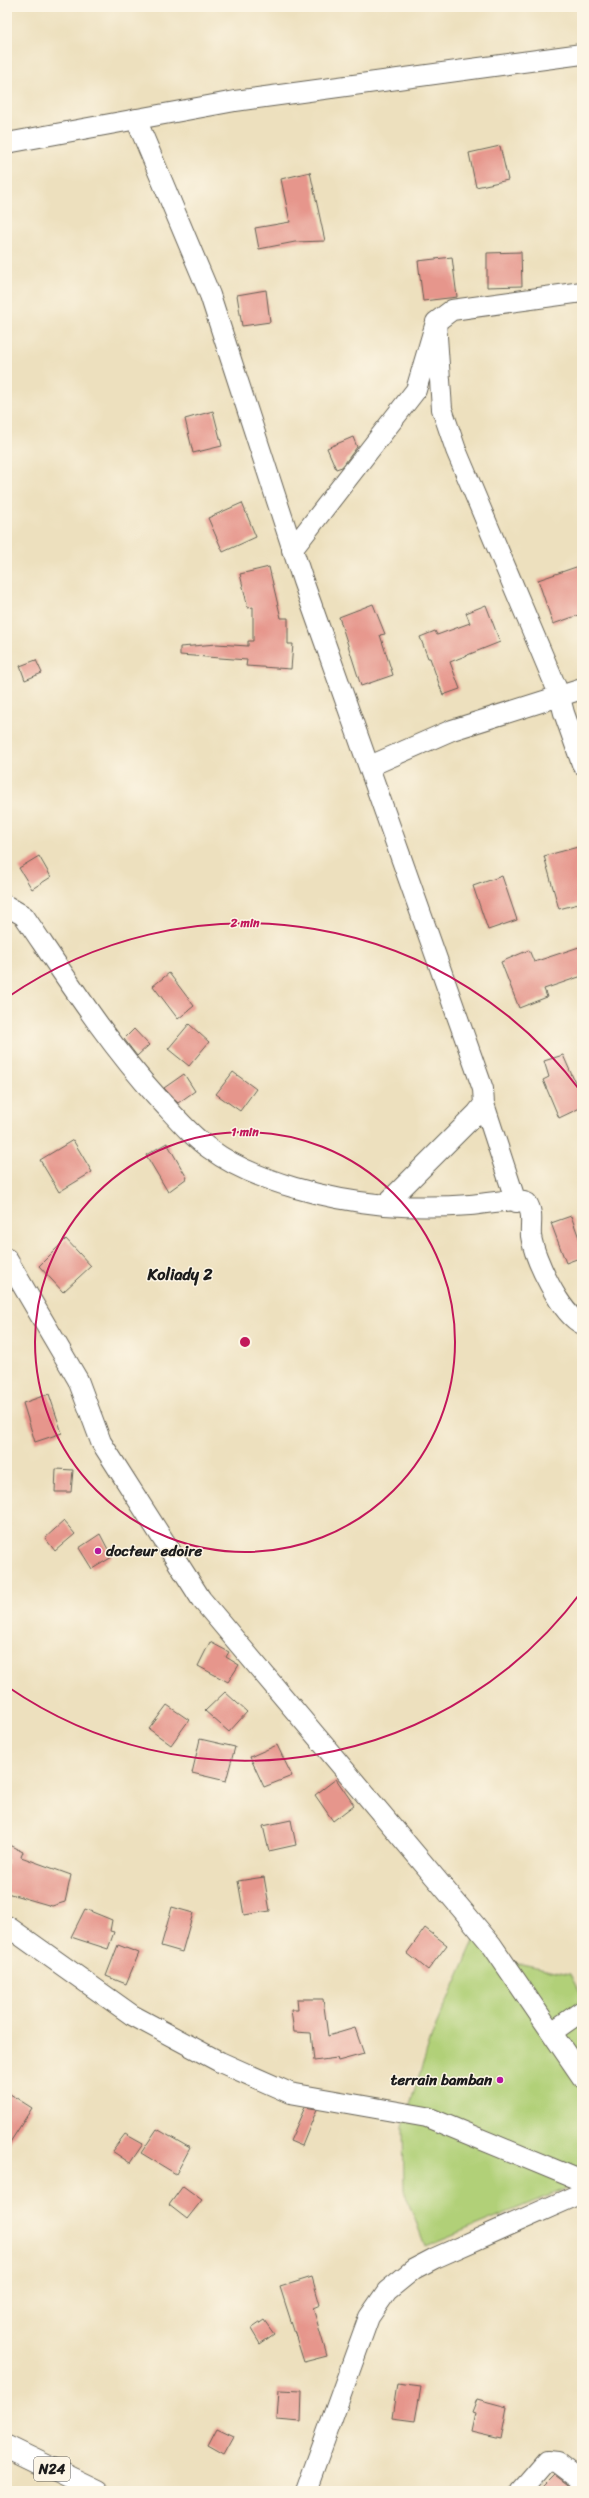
<svg xmlns="http://www.w3.org/2000/svg" width="589" height="2498" font-family="Sriracha,sans-serif">
<style>
.garden{fill:#b1d078;stroke:#66764a}
.building{fill:#e6968c}
.lines{fill:none;stroke-linecap:round;stroke-linejoin:round}
.minor-casing{stroke:#656155;stroke-width:22}
.major-casing{stroke:#656155;stroke-width:24}
.minor{stroke:#fff;stroke-width:20}
.major{stroke:#fff;stroke-width:22}
.ring{fill:none;stroke:#c2185b;stroke-width:2}
.poi-dot{fill:#b5179e;stroke:#fcf5e5;stroke-width:1.5}
.labels{text-anchor:middle;dominant-baseline:central;stroke-width:3;stroke-linejoin:round;paint-order:stroke}
.shield{fill:#fcf5e5;stroke:#5f5d58;stroke-width:1}
.shield-label{font-size:14px;font-weight:bold;fill:#1c1c1c}
.poi-label{font-size:15px;font-weight:bold;fill:#1c1c1c;stroke:#fcf5e5;text-anchor:start}
.neighbourhood-label{font-size:16px;font-weight:bold;fill:#1c1c1c;stroke:#fcf5e5}
.centre{fill:#c2185b;stroke:#fcf5e5;stroke-width:2}
.ring-label{font-size:12px;text-anchor:middle;font-weight:bold;fill:#c2185b;stroke:#fcf5e5;stroke-width:3;stroke-linejoin:round;paint-order:stroke}
</style>
<rect width="100%" height="100%" fill="#fcf5e5"/>
<filter id="ink" filterUnits="userSpaceOnUse"><feTurbulence type="fractalNoise" baseFrequency=".025" numOctaves="2"/><feDisplacementMap in="SourceGraphic" scale="8" xChannelSelector="R" yChannelSelector="G"/><feConvolveMatrix kernelMatrix="1 2 1 2 8 2 1 2 1" color-interpolation-filters="sRGB"/></filter>
<filter id="wash" filterUnits="userSpaceOnUse"><feTurbulence type="fractalNoise" baseFrequency=".012" numOctaves="4" result="noise"/><feDisplacementMap in="SourceGraphic" scale="16" xChannelSelector="R" yChannelSelector="G"/><feGaussianBlur stdDeviation="0.9" result="paint"/><feColorMatrix in="noise" values="0 0 0 0 0 0 0 0 0 0 0 0 0 0 0 0 0 1.4 0 .05"/><feComposite in="paint" operator="in"/></filter>
<g filter="url(#wash)">
<rect width="100%" height="100%" fill="#ede0be"/>
<path class="garden" d="M481,1925L512,1962L570,1974L582,1998V2182L425,2246L404,2190L403,2126L432,2035Z"/>
<g id="blocks">
<path class="building" d="M500,146L508,180L476,187L469,153Z
M310,172L325,241L295,242L259,249L255,228L290,222L281,179Z
M521,252L522,286L487,287V253Z
M452,257L457,297L423,301L418,261Z
M266,290L270,322L242,326L237,295Z
M213,411L222,446L193,453L185,419Z
M353,437L357,447L342,467L336,469L327,448Z
M242,503L256,537L223,552L208,518Z
M582,565V614L553,624L538,580Z
M269,567L281,618H288V644H293L291,669L246,666L247,660L180,655V647L217,644L248,646V641H253V607L248,608L240,574Z
M373,604L385,634L380,635L393,675L361,686L339,617Z
M486,605L500,642L450,662L460,689L443,695L430,658H428L420,637L435,631L437,635L470,623L466,613Z
M36,660L42,673L25,680L20,666Z
M578,847L582,862V903L559,909L544,856Z
M39,856L51,877L32,889L19,868Z
M502,876L517,920L488,930L473,886Z
M582,946V976L544,989L547,997L519,1008L501,962L529,950L534,962Z
M169,973L194,1006L178,1019L153,986Z
M189,1024L209,1042L189,1066L168,1049Z
M134,1029L149,1045L137,1056L124,1039Z
M563,1055L582,1098V1107L559,1118L543,1080L549,1077L544,1061Z
M233,1072L256,1089L240,1111L216,1094Z
M184,1074L195,1091L178,1103L164,1088Z
M73,1140L92,1172L59,1192L40,1160Z
M167,1143L187,1178L168,1192L146,1155Z
M571,1216L582,1246V1257L566,1263L551,1223Z
M66,1239L91,1266L63,1292L39,1266Z
M49,1394L62,1433L35,1442L23,1403Z
M56,1469L73,1470L71,1492H55Z
M64,1521L75,1534L55,1551L45,1538Z
M100,1534L112,1557L92,1569L79,1548Z
M210,1642L229,1652L226,1657L239,1665L228,1682L198,1666Z
M225,1692L247,1712L229,1732L205,1711Z
M167,1705L189,1720L171,1745L149,1729Z
M200,1739L235,1747L226,1781L192,1773Z
M277,1745L292,1776L264,1787L250,1757Z
M336,1779L354,1805L333,1821L315,1795Z
M291,1820L296,1845L269,1851L263,1826Z
M7,1844L23,1852L21,1857L71,1875L65,1902L52,1906L7,1893Z
M264,1877L270,1911L244,1915L238,1881Z
M172,1907L193,1913L182,1952L161,1946Z
M85,1909L112,1920L110,1931L114,1932L108,1949L71,1937Z
M425,1928L447,1945L428,1970L407,1953Z
M118,1945L139,1953L126,1984L106,1976Z
M297,1999H323L328,2036L355,2028L364,2054L338,2061L337,2058L314,2061L311,2033L294,2032L291,2010H298Z
M7,2092L32,2108L7,2147Z
M305,2107L317,2109L302,2146L290,2141Z
M157,2129L190,2148L176,2174L141,2153Z
M125,2134L143,2144L130,2163L112,2151Z
M183,2186L202,2200L187,2219L169,2205Z
M312,2277L320,2305L313,2308L327,2356L304,2362L280,2287Z
M264,2320L274,2334L260,2344L251,2329Z
M397,2384L421,2387L415,2421L392,2418Z
M279,2390L302,2391L301,2422L277,2420Z
M477,2399L507,2407L501,2439L471,2432L475,2413L472,2412Z
M217,2428L234,2436L224,2454L208,2445Z
M555,2475L575,2490L577,2491H539Z"/>
</g>
</g>
<g filter="url(#ink)">
<use href="#blocks" fill-opacity="0" stroke="#656155" stroke-width="1"/>
<g class="lines">
<defs>
<path id="minor" d="M136,119L210,295L303,581L483,1089L484,1104L477,1113L385,1205
M7,143L235,101L582,54
M436,322L442,409L456,450L559,694L564,713L582,764
M292,550L416,390L436,322L452,310L582,292
M370,766L452,730L582,689
M7,906L24,916C67,979 107,1042 158,1098C175,1116 190,1135 210,1149C254,1182 331,1200 385,1205C412,1207 444,1207 470,1205C488,1204 510,1197 527,1203C534,1213 530,1225 531,1236C534,1258 561,1315 582,1324
M484,1104L516,1202
M7,1259L78,1380L101,1442L201,1599L491,1944L582,2077
M7,1926L132,2015L220,2062L290,2093L427,2117L582,2181
M552,2032L582,2011
M306,2491L369,2317L387,2291L414,2269L435,2258L582,2193
M521,2491L547,2461L557,2462L582,2481"/>
<path id="major" d="M7,2447L98,2491"/>
</defs>
<use href="#minor" class="minor-casing"/>
<use href="#major" class="major-casing"/>
<use href="#minor" class="minor"/>
<use href="#major" class="major"/>
</g>
</g>
<g class="ring">
<circle cx="245" cy="1342" r="210"/>
<path d="M582 1591A419 419 0 0 1 8 1687M8 997A419 419 0 0 1 582 1093"/>
</g>
<g class="poi-dot">
<circle cx="98" cy="1551" r="4"/>
<circle cx="500" cy="2080" r="4"/>
</g>
<g class="labels">
<rect class="shield" x="34" y="2457" width="36" height="24" rx="3"/>
<g class="shield-label">
<text x="52" y="2469">N24</text>
</g>
<g class="poi-label">
<text x="106" y="1551">docteur edoire</text>
<text x="492" y="2080" text-anchor="end">terrain bamban</text>
</g>
<g class="neighbourhood-label">
<text x="180" y="1274">Koliady 2</text>
</g>
</g>
<circle cx="245" cy="1342" r="6" class="centre"/>
<g class="ring-label">
<text x="245" y="927">2 min</text>
<text x="245" y="1136">1 min</text>
</g>
<rect width="589" height="2498" fill="none" stroke="#fcf5e5" stroke-width="24"/>
</svg>
